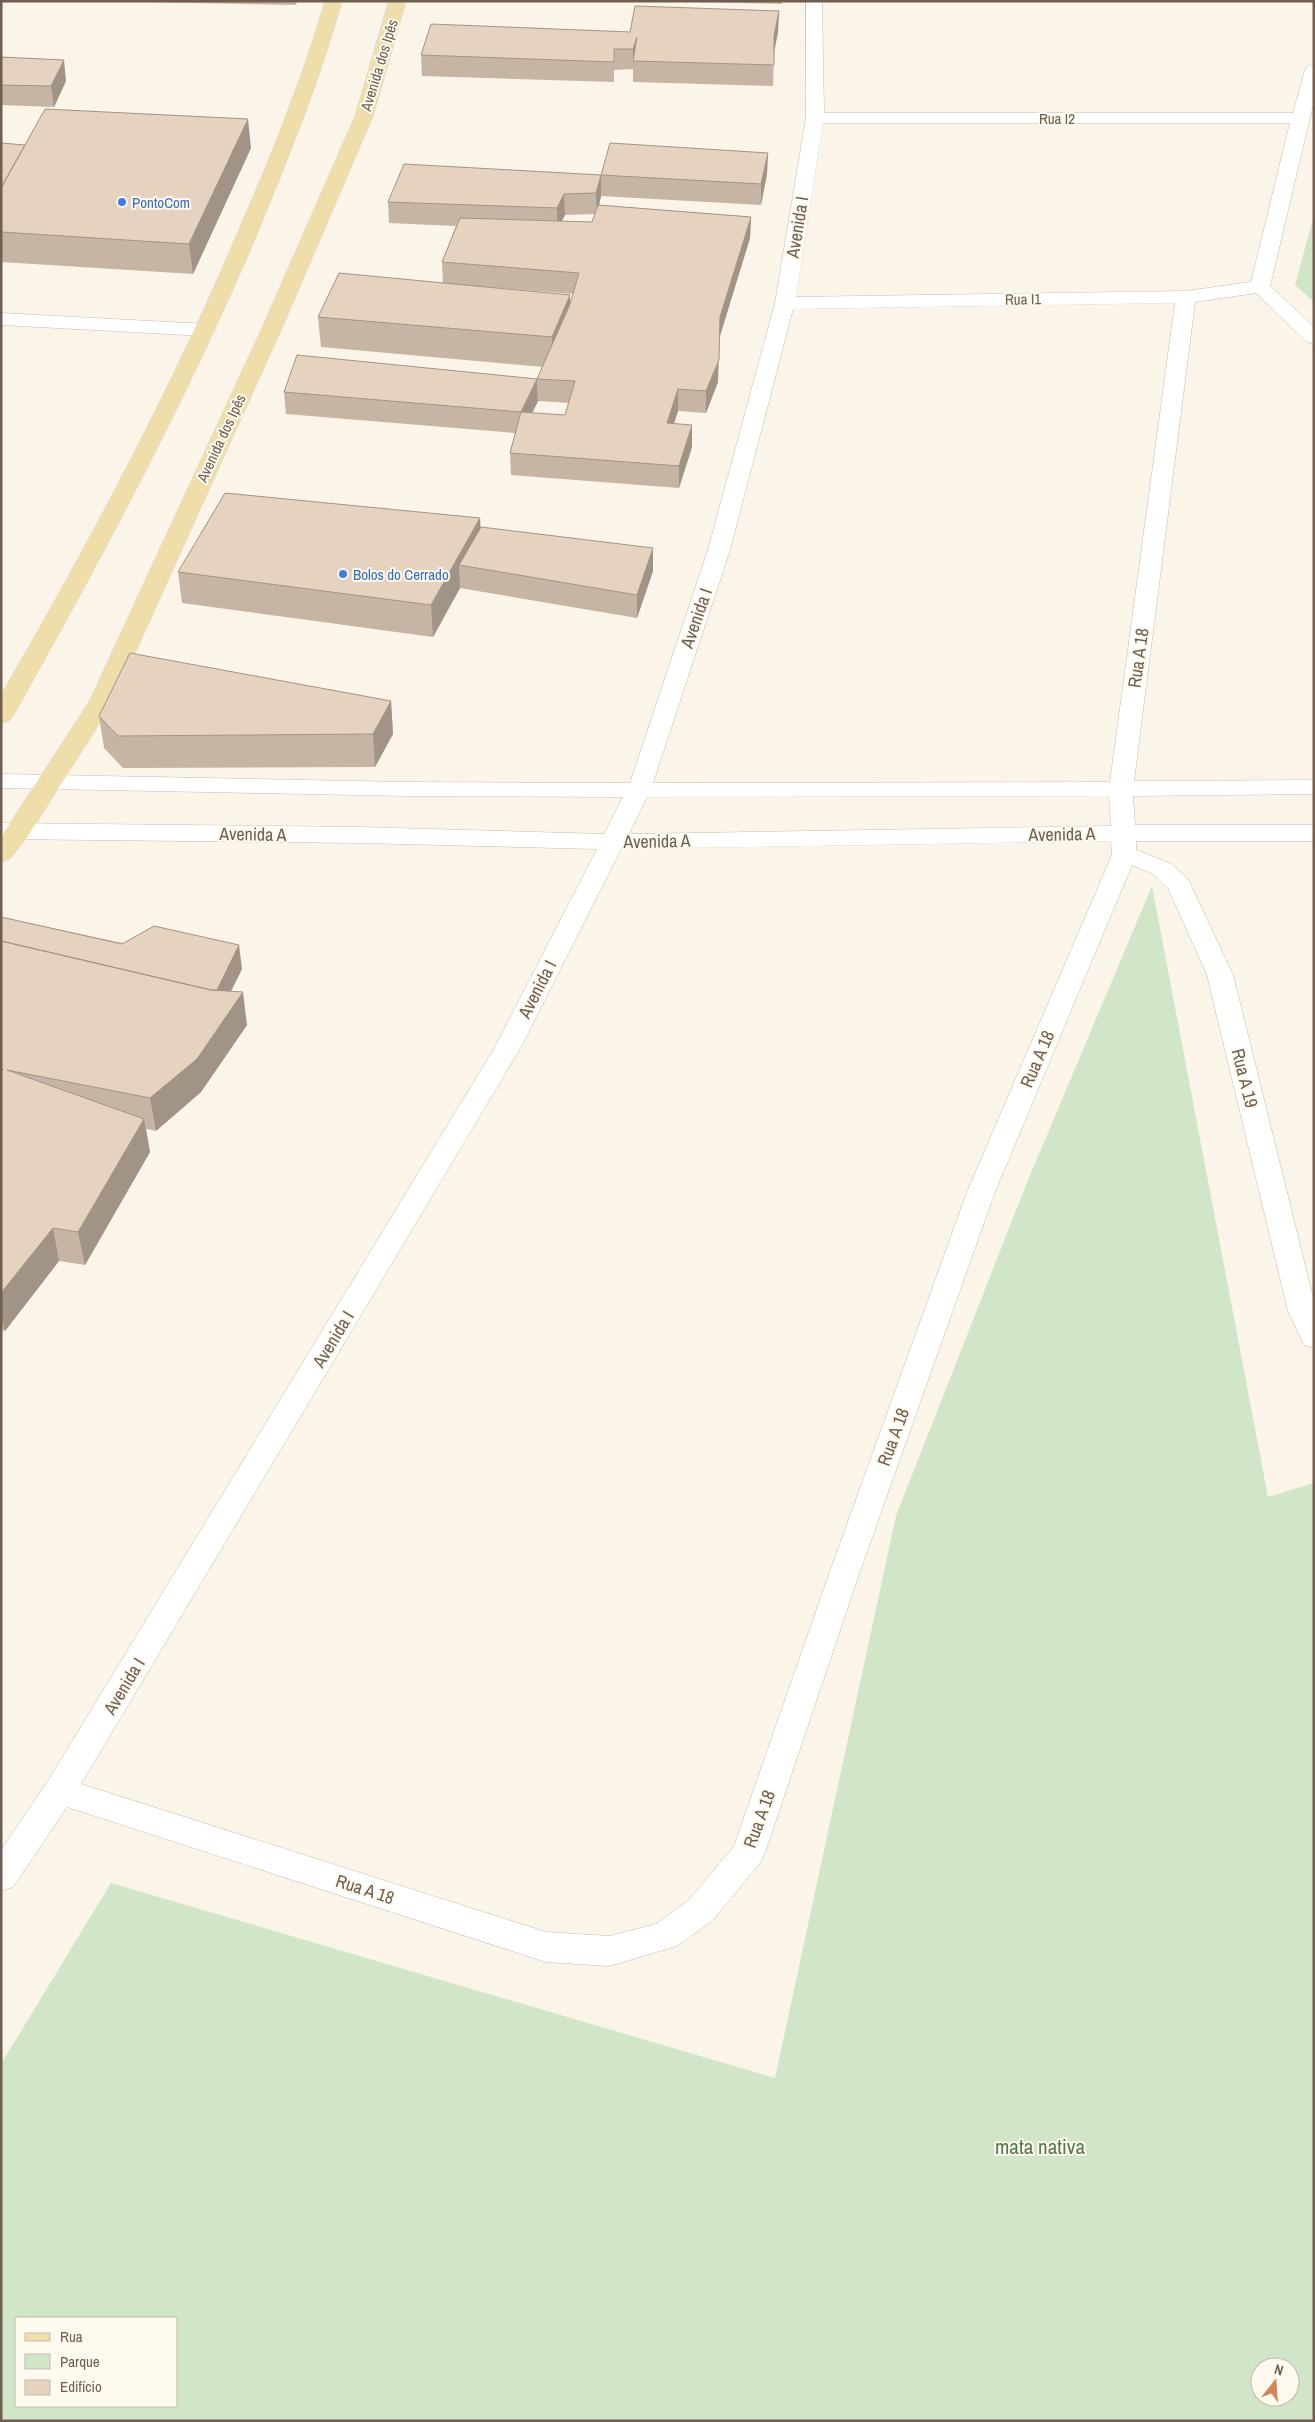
<svg xmlns="http://www.w3.org/2000/svg" width="1315" height="2422" font-family="'Archivo Narrow',sans-serif">
<style>
.green{fill:#d1e5c8;fill-rule:evenodd}
.lines{fill:none;stroke-linecap:round;stroke-linejoin:round}
.minor-casing{stroke:#c7bcae;stroke-width:1}
.major-casing{stroke:#dad5d2;stroke-width:1}
.minor{fill:#fff;fill-rule:evenodd}
.major{fill:#efddaa;fill-rule:evenodd}
.wall{fill:#c6b5a4;fill-rule:evenodd}
.shaded-wall{fill:#a19486}
.building{fill:#e6d3bf;stroke:#a19486}
.shop-dot{fill:#3f7fe0;stroke:#fdf9ee;stroke-width:2}
.labels{text-anchor:middle;dominant-baseline:central;stroke-width:4;stroke-linejoin:round;paint-order:stroke}
.far-street-label{font-size:15px;fill:#705f50;stroke:#fdf9ee}
.far-shop-label{font-size:15px;fill:#366cbe;stroke:#fdf9ee;text-anchor:start}
.street-label{font-size:18px;fill:#705f50;stroke:#fdf9ee}
.near-park-label{font-size:21px;fill:#547a4c;stroke:#fdf9ee}
</style>
<rect width="100%" height="100%" fill="#faf5e8"/>
<path class="green" d="M1314,215V302L1295,285Z
M1152,886L1268,1497L1314,1483V2421H1V2064L111,1883L775,2078L896,1516L1026,1185ZM16,2318H176V2406H16ZM1260,2367H1290V2397H1260Z"/>
<g class="lines">
<defs>
<path id="minor" d="M806,1H822L824,113H1293L1305,70L1308,66L1314,65V101L1270,286L1314,327V344L1307,342L1256,293L1195,302L1134,781L1314,780V794L1133,796L1135,825H1314V841H1136V850L1170,863L1188,879L1233,975L1314,1301V1348L1304,1345L1288,1311L1207,975L1168,888L1153,874L1132,865L995,1192L858,1577L765,1853L760,1863L713,1920L677,1946L609,1966L546,1962L67,1807L13,1887L1,1891V1850L48,1781L495,1047L597,849L361,843L1,839V823L361,827L604,834L623,797L406,796L1,788V774L406,782L630,783L708,550L775,303L806,118ZM823,123H1290L1251,282L1186,291L796,297ZM1175,303L1110,782L653,783L730,550L793,309ZM1109,796L1111,826L629,834L647,797ZM1111,841L1112,855L967,1192L828,1577L734,1846L689,1900L656,1924L609,1936L546,1932L81,1784L521,1047L621,849Z
M1,313L206,324L213,326L216,330L213,334L206,336L1,325Z"/>
<path id="major" d="M325,1H342C320,80 289,156 258,232C187,399 102,558 13,716L9,721L1,723V695C88,545 170,392 238,232C271,156 302,80 325,1Z
M389,1H406L373,116L282,328L113,702L28,836L10,859L1,862V837L89,702L262,328L355,116Z"/>
</defs>
<use href="#minor" class="minor-casing"/>
<use href="#major" class="major-casing"/>
<use href="#minor" class="minor"/>
<use href="#major" class="major"/>
</g>
<path class="wall" d="M1,1H297L296,5L99,1L1,2Z
M659,1H782V4Z
M779,11L778,32L774,54L773,86L633,82V69L614,70V82L422,76L421,55L630,32Z
M1,57L66,81L54,107L1,105Z
M1,143L25,145L251,148L193,274L1,262Z
M768,153L767,174L761,205L601,196L599,205L751,217L750,238L719,339L718,382L706,413L678,411L674,423L692,447L679,488L511,475L510,453L515,433L286,414L284,392L538,401L532,413L565,415L569,403L538,401L537,379L543,367L321,347L318,317L443,283L442,262L456,226L389,223L388,202L601,175ZM595,214L592,222L562,221L565,215ZM473,286L573,294L570,304V295Z
M481,527L653,571L637,618L460,588L433,637L182,603L178,572Z
M391,701L393,734L375,767L123,768L104,748L99,716Z
M1,917L242,969L231,991L247,1025L201,1092L156,1131L146,1129L150,1152L85,1265L59,1261L5,1331L1,1330Z"/>
<path class="shaded-wall" d="M779,11L778,32L773,56L774,36Z
M637,37L633,61V49Z
M64,60L66,81L54,107L51,86Z
M248,119L251,148L193,274L189,244Z
M768,153L767,174L761,205V184Z
M601,175V196L597,214L596,193Z
M564,194L565,215L557,229V208Z
M751,217L750,238L719,339L718,382L706,413V391L720,317Z
M570,295L571,326L553,367L552,337Z
M537,379L538,401L522,434L521,412Z
M678,389V411L667,445V423Z
M692,425V447L679,488V466Z
M480,518L482,549L459,565L460,588L433,637L431,605Z
M653,548V571L637,618V595Z
M391,701L393,734L375,767L373,734Z
M239,945L242,969L215,1023L212,999Z
M243,992L247,1025L201,1092L156,1131L150,1098Z
M144,1119L150,1152L85,1265L78,1232Z
M53,1228L59,1261L5,1331L1,1315V1293Z"/>
<path class="building" d="M635,6L779,11L774,36V65L633,61L637,37L633,49H614V62L421,55L431,24L630,32Z
M1,57L64,60L51,86L1,85Z
M45,109L248,119L189,244L1,232V188Z
M1,143L25,145L1,188Z
M610,143L768,153L761,184L601,175Z
M404,164L601,175L596,193L564,194L557,208L388,202Z
M598,205L751,217L720,317L719,360L706,391L678,389L667,423L692,425L679,466L510,453L521,412L565,415L575,381L537,379L570,304L579,273L442,262L460,218L592,222Z
M339,273L570,295L552,337L318,317Z
M297,355L537,379L521,412L284,392Z
M225,493L480,518L431,605L178,572Z
M481,527L653,548L637,595L459,565Z
M130,653L391,701L373,734L118,736L99,716Z
M1,917L122,944L154,926L239,945L217,990H211L1,941Z
M1,941L211,990L243,992L197,1059L150,1098L7,1070L144,1119L78,1232L53,1228L1,1293V1072L3,1069H1Z"/>
<g class="shop-dot">
<circle cx="122" cy="202" r="5"/>
<circle cx="343" cy="574" r="5"/>
</g>
<g class="labels">
<g class="far-street-label">
<text transform="translate(379 65) rotate(-73)">Avenida dos Ipês</text>
<text x="1057" y="118">Rua I2</text>
<text transform="translate(1023 299) rotate(-1)">Rua I1</text>
<text transform="translate(221 438) rotate(-65)">Avenida dos Ipês</text>
</g>
<g class="far-shop-label">
<text x="132" y="202">PontoCom</text>
<text x="353" y="574">Bolos do Cerrado</text>
</g>
<g class="street-label">
<text transform="translate(797 227) rotate(-81)">Avenida I</text>
<text transform="translate(696 618) rotate(-71)">Avenida I</text>
<text transform="translate(1138 658) rotate(-82)">Rua A 18</text>
<text transform="translate(253 834) rotate(1)">Avenida A</text>
<text transform="translate(1062 834) rotate(-1)">Avenida A</text>
<text transform="translate(657 841) rotate(-1)">Avenida A</text>
<text transform="translate(537 989) rotate(-63)">Avenida I</text>
<text transform="translate(1037 1059) rotate(-67)">Rua A 18</text>
<text transform="translate(1245 1078) rotate(76)">Rua A 19</text>
<text transform="translate(333 1339) rotate(-59)">Avenida I</text>
<text transform="translate(893 1437) rotate(-70)">Rua A 18</text>
<text transform="translate(124 1686) rotate(-59)">Avenida I</text>
<text transform="translate(759 1819) rotate(-70)">Rua A 18</text>
<text transform="translate(365 1889) rotate(18)">Rua A 18</text>
</g>
<g class="near-park-label">
<text x="1040" y="2146">mata nativa</text>
</g>
</g>
<rect width="1315" height="2422" fill="none" stroke="#705f50" stroke-width="5"/>
<rect x="15" y="2317" width="162" height="90" fill="#fdf9ee" stroke="#c5bbaf"/>
<rect x="25" y="2333" width="25" height="8" fill="#efddaa" stroke="#c5bbaf"/>
<text x="60" y="2342" font-size="15" fill="#705f50">Rua</text>
<rect x="25" y="2354" width="25" height="15" fill="#d1e5c8" stroke="#c5bbaf"/>
<text x="60" y="2367" font-size="15" fill="#705f50">Parque</text>
<rect x="25" y="2380" width="25" height="15" fill="#e6d3bf" stroke="#c5bbaf"/>
<text x="60" y="2392" font-size="15" fill="#705f50">Edifício</text>
<g transform="translate(1275 2382) rotate(17)"><circle r="24" fill="#fdf9ee" stroke="#c5bbaf"/>
<path d="M0-4L9 19L0 12L-9 19Z" fill="#d3855e"/>
<text y="-8" font-size="14" font-weight="bold" text-anchor="middle" fill="#705f50">N</text>
</g>
</svg>
